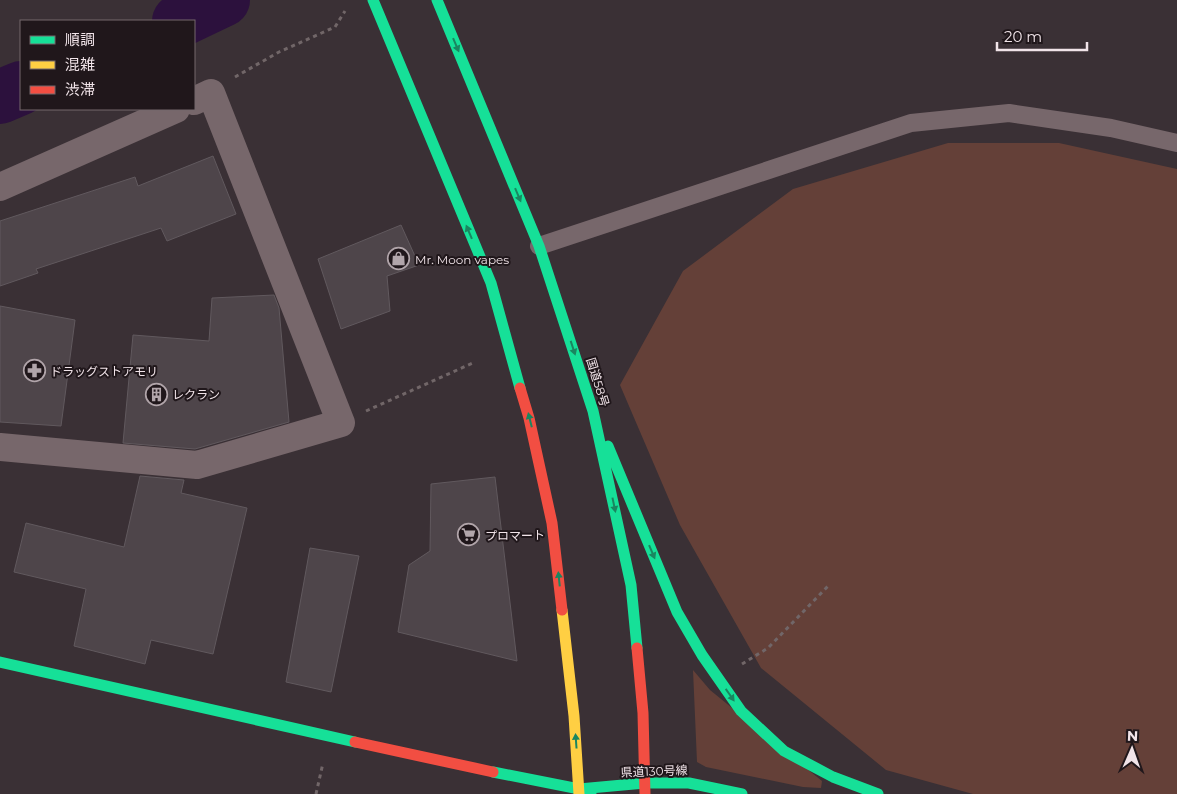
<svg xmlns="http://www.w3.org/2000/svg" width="1177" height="794" font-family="Montserrat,'Noto Sans JP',sans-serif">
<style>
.green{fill:#644038}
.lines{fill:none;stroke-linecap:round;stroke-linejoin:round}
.river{stroke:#2c113d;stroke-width:54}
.building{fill:#4e454a;stroke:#61595e}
.path{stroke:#716668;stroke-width:3;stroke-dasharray:4 4;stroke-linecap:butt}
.lane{stroke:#77676b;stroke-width:18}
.street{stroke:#77676b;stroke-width:28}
.fast{stroke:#16e098;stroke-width:11}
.slow{stroke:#ffcf43;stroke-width:11}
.jam{stroke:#f24e42;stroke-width:11}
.oneway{fill:#1a8660}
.labels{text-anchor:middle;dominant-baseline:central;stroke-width:4;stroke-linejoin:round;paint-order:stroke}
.poi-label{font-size:12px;fill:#f1e4e9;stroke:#20171b;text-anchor:start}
.street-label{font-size:12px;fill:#f1e4e9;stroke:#20171b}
</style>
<rect width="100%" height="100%" fill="#3a3035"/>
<path class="green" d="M948,143H1059L1177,169V794H973L886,770L761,668L680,525L620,385L683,271L793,189Z
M693,670L710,690L822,781L821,788L803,787L706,767L697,762Z"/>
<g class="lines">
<path class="river" d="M179,21L223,0
M0,97L21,88"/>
</g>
<path class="building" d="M213,156L236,214L167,241L161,228L36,269L38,273L0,286V221L135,177L138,186Z
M401,225L419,265L387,276L390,311L341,329L318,259Z
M274,295L279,308L289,422L195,449L123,443L133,335L209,341L212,298Z
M0,306L75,320L61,426L0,422Z
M140,476L184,480L181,493L247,508L213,654L151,640L145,664L74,646L86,589L14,572L26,523L124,547Z
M495,477L517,661L398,632L409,565L430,551L431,484Z
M310,548L359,556L331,692L286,682Z"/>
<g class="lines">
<path class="path" d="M235,77L279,52L335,27L345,11
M366,411L475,362
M742,664L768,648L830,584
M316,794L323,763"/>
<path class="lane" d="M539,246L911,123L1009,113L1111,128L1177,143"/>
<path class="street" d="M0,187L176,109
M0,447L197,465L341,423L211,93L194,101"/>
<path class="fast" d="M373,0L491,283L520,388
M437,0L539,246L593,411L631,585L637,648
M608,446L677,612L702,655L741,711L784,751L833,777L878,794
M0,662L355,742
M493,772L579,789L591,794
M579,789L645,783H689L742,794"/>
<path class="slow" d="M562,610L574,716L579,794"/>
<path class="jam" d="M520,388L529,418L552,523L562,610
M637,648L643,713L645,794
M355,742L493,772"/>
</g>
<defs><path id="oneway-solid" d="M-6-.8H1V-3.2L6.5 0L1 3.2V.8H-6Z" transform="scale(1.25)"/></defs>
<g class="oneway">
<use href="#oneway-solid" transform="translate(456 45) rotate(67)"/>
<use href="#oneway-solid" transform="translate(518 195) rotate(67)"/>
<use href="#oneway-solid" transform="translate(469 232) rotate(-113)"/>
<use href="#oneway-solid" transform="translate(573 348) rotate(72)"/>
<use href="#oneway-solid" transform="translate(530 420) rotate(-104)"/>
<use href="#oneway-solid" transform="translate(614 505) rotate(78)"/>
<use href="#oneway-solid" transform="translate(652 552) rotate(67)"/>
<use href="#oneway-solid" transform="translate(559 579) rotate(-96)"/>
<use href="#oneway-solid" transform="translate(730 695) rotate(55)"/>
<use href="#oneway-solid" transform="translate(576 741) rotate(-94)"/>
</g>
<defs>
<symbol id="shop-ring" viewBox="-11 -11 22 22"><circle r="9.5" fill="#20171b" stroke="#b1a5aa" stroke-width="1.5"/><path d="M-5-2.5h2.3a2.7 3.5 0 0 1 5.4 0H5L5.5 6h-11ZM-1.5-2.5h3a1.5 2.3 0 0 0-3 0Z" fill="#b1a5aa"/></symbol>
<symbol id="pharmacy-ring" viewBox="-11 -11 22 22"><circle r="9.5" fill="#20171b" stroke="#b1a5aa" stroke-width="1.5"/><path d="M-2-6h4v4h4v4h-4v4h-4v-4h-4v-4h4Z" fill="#b1a5aa"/></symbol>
<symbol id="building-ring" viewBox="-11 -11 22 22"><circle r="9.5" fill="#20171b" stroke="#b1a5aa" stroke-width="1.5"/><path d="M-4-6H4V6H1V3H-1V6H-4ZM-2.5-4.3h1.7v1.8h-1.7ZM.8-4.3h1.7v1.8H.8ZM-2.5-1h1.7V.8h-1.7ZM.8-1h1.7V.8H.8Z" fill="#b1a5aa"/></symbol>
<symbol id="supermarket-ring" viewBox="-11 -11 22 22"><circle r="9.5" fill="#20171b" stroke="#b1a5aa" stroke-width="1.5"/><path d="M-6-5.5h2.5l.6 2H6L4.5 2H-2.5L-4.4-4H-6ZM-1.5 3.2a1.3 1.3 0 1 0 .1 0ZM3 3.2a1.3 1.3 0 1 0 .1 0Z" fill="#b1a5aa"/></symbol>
</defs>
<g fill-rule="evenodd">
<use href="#shop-ring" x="386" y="246" width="25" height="25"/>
<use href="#pharmacy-ring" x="22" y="358" width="25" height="25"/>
<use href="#building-ring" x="144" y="382" width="25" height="25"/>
<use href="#supermarket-ring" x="456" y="522" width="25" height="25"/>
</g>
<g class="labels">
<g class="poi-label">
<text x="415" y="259">Mr. Moon vapes</text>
<text x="50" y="371">ドラッグストアモリ</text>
<text x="172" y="394">レクラン</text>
<text x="485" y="535">プロマート</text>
</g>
<g class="street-label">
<text transform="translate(598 382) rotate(73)">国道58号</text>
<text transform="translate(654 771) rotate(-2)">県道130号線</text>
</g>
</g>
<rect x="20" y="20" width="175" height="90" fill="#20171b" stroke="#74696d"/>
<rect x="30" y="36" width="25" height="8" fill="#16e098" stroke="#74696d"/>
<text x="65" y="45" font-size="15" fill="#f1e4e9">順調</text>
<rect x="30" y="61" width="25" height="8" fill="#ffcf43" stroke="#74696d"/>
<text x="65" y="70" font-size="15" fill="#f1e4e9">混雑</text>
<rect x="30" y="86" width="25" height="8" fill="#f24e42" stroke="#74696d"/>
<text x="65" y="95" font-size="15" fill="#f1e4e9">渋滞</text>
<g transform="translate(1132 749) rotate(2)" stroke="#20171b" stroke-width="4" paint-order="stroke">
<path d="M0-4L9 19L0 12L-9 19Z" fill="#f1e4e9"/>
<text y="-8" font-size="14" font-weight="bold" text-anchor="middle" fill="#f1e4e9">N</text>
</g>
<path d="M997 42v8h90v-8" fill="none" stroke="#f1e4e9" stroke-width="2.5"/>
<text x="1004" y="42" font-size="15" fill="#f1e4e9" stroke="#20171b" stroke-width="4" paint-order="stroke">20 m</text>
</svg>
